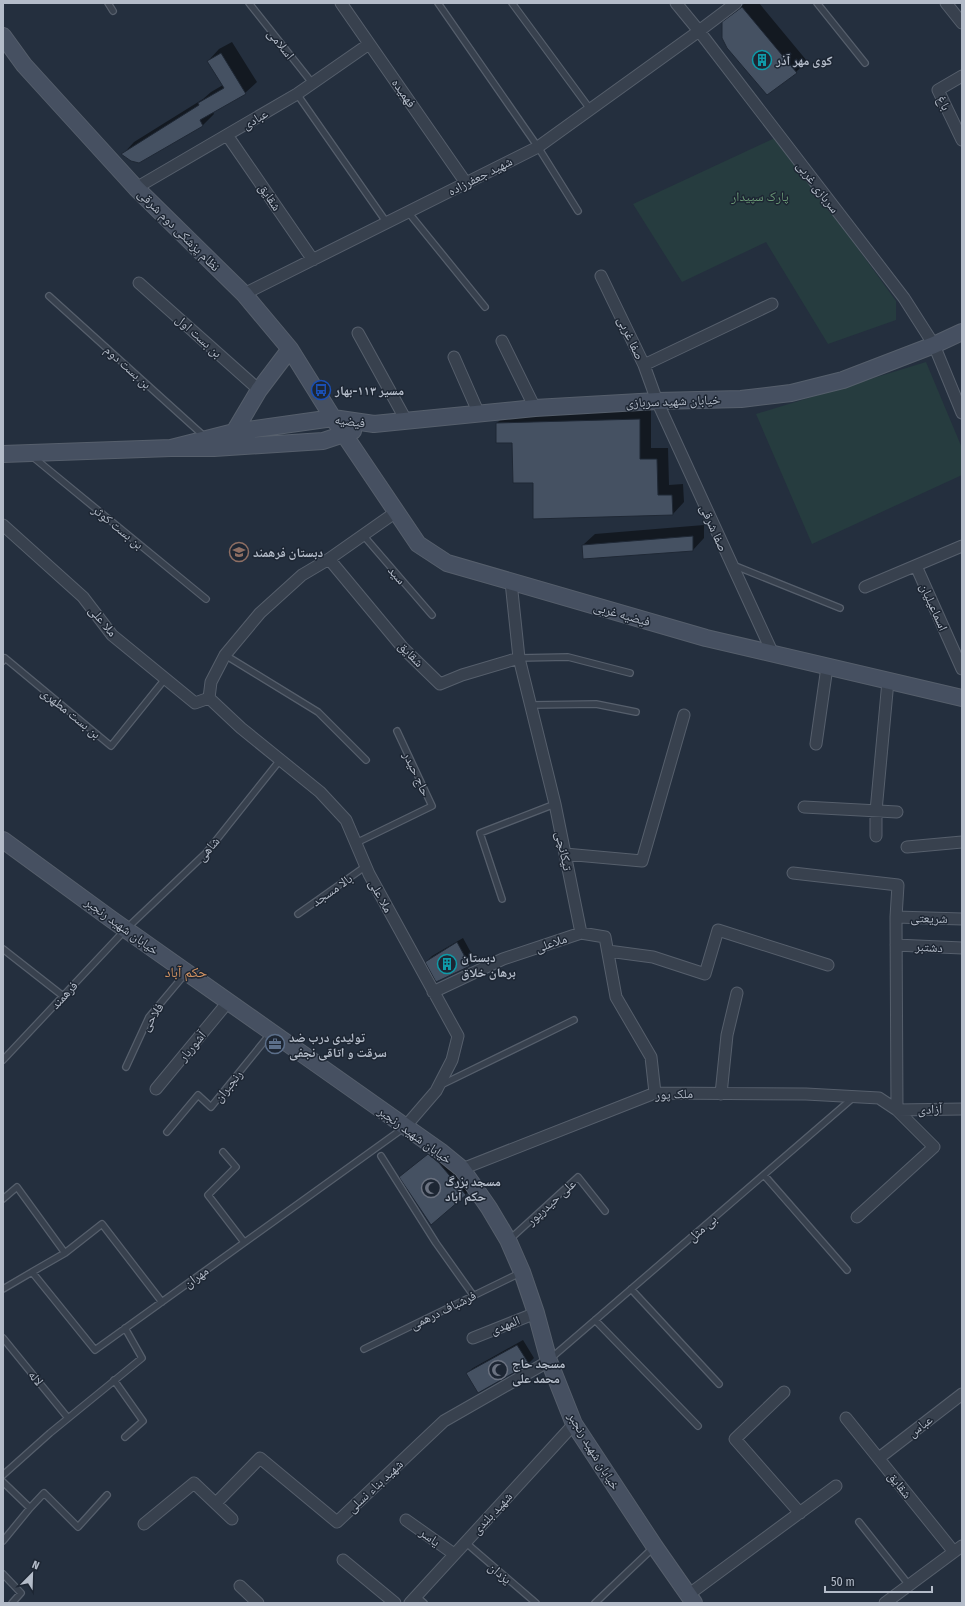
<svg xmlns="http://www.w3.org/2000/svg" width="965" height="1606" font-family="'Fira Sans Condensed','Noto Naskh Arabic',sans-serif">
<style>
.green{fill:#263c3f}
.shadow{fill:#0007}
.building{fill:#455162;stroke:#1f2835}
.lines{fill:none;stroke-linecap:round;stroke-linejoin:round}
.lane-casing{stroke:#565f6c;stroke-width:8}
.street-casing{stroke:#565f6c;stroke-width:13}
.secondary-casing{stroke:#565f6c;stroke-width:18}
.lane{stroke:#38414e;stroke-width:5.5}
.street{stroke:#38414e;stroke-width:11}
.secondary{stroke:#465061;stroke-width:16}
.labels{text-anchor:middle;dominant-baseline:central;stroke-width:3;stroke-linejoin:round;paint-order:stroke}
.street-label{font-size:13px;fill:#b4bcc9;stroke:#1d2633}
.poi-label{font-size:13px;font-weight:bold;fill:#b4bcc9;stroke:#1d2633;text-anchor:start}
.park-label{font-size:13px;fill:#6b9a76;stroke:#1d2633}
.neighbourhood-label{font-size:14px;fill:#d59563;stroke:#1d2633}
</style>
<rect width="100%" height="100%" fill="#242f3e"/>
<path class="green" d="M777,137L896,301V320L828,344L766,242L682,282L633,204Z
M926,362L962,448V475L812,544L756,414Z"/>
<path class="shadow" d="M745,3H759L807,61L796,72L723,23Z
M232,42L257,82L245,93L213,112L214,114L203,125L139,162L123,154L134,142L203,99L211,92L223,85L208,61L219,49Z
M651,408V448H668L669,485L683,484L684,502L673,514L534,482L513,442L497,423L508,412Z
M704,525V538L693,550L583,545L595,534Z
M463,938L475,960L469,965L426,962L432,956Z
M434,1149L471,1189L465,1195L406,1172Z
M523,1340L534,1358L529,1363L478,1392L467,1373L473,1368Z"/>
<path class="building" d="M742,7L797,73L767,95L727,48L722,38V22Z
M221,53L246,94L200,120L203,126L139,163L131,161L121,154L199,105L198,103L224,88L207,61Z
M640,419V459H657L658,495H672L673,515L533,519V483H513L512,443H496V423Z
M693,536V551L583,559L582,545Z
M457,942L470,966L436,982L425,962Z
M428,1154L439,1163L466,1195L431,1225L399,1177Z
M517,1345L529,1364L478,1393L466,1373Z"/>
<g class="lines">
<defs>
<path id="lane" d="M108,3L113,11
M249,3L313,84
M438,3L538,147L578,211
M512,3L590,109
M817,3L865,63
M297,94L387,223
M408,212L485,307
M49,296L205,437
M33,457L206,599
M363,535L432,615
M733,565L840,608
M225,655L318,712L366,760
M519,658L568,657L630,673
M3,661L5,658L111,746L165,679
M531,705L596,704L636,712
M356,843L432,806L397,731
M502,899L480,833L555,804
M298,914L366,866
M3,949L63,996
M3,1060L126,929L206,853L280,760
M126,1067L149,1017L185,974
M441,1085L574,1020
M167,1132L198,1095L211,1107L271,1033
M223,1152L236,1167L208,1195L244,1242
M381,1156L436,1243L473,1295
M764,1175L847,1270
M3,1199L17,1187L65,1253
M509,1240L578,1177L605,1211
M32,1272L65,1253L102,1224L162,1302
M3,1289L32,1272L95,1350L405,1127
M631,1289L719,1384
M595,1320L698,1426
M3,1338L68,1418
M364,1349L520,1273
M550,1359L854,1097
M114,1380L143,1421L125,1437
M3,1475L50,1433L142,1358L125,1328
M3,1482L30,1508L44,1493L78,1527L107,1495
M859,1522L909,1585
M3,1541L30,1508
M465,1542L536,1603
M3,1574L21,1593L12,1603
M416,1596L424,1603
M595,1603L654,1547"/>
<path id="street" d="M341,3L466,183
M676,3L699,31L736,3
M946,3L962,23
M962,76L938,90L962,140
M227,135L313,260
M136,188L297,94L369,44
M601,276L644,365L657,401L773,654
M139,283L259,390
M244,294L538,147L699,31L904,298L934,345L962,413
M358,333L407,422
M502,341L535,408
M454,357L479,414
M644,365L772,304
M396,512L329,559L302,575L260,613L225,655L211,682L209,698L241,728L320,792L346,820L369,874L458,1036L452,1060L436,1091L405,1127
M3,525L83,597L112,635L195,703L209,698
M329,559L403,648L440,684L462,675L519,658
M916,566L962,669
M511,582L519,658L555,804L581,933
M865,587L962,546
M816,744L827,667
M804,807L897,812
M876,836V811L888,681
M907,847L962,842
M565,854L642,861L684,715
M793,873L898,885L896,917L897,1110
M896,917L962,919
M896,945L962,948
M608,951L653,957L705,974L718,930L828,965
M433,992L503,959L581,933L605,937L616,997L651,1057L655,1093
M156,1089L228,1002
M721,1094L727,1035L737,993
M897,1110L962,1109
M462,1169L655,1093L806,1094L879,1098L897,1110L934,1147L857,1217
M473,1338L536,1313
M784,1392L735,1439L800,1513
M846,1418L954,1552
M879,1458L962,1394
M216,1503L260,1458L337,1522L444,1421L549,1361
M406,1520L454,1554
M144,1524L194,1483L232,1519
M343,1560L395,1603
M240,1586L258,1603
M688,1595L836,1486
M410,1603L574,1424
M885,1603L962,1546"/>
<path id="secondary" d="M3,36L24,65L136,188L244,294L290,349L333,418L418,544L447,563L706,638L962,698
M234,432L259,390L290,349
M171,448L234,432L333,418L374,424L535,408L657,401L741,399L791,393L843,380L934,345L962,332
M3,454L171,448H214L323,441L353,431
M3,840L111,919L440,1151L462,1169L489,1208L508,1240L522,1272L536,1313L549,1361L574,1424L655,1547L694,1603"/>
</defs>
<use href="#lane" class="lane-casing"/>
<use href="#street" class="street-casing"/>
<use href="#secondary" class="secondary-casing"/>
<use href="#lane" class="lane"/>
<use href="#street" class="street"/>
<use href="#secondary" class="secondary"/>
</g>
<defs>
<symbol id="building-ring" viewBox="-11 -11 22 22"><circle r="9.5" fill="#1d2633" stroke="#0f9aa8" stroke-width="1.5"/><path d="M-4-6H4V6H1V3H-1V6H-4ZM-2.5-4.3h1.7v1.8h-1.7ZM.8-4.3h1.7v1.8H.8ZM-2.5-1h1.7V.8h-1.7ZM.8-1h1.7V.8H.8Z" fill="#0f9aa8"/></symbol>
<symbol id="bus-ring" viewBox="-11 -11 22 22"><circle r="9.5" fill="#1d2633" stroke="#1a4fb4" stroke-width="1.5"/><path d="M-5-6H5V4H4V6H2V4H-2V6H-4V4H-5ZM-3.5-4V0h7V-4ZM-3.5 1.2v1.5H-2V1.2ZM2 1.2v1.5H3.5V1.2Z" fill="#1a4fb4"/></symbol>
<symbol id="school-ring" viewBox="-11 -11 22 22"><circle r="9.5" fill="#1d2633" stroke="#8d6e63" stroke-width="1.5"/><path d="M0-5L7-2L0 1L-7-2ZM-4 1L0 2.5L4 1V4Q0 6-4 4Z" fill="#8d6e63"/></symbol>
<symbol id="office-ring" viewBox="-11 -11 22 22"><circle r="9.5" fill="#1d2633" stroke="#5c6f8a" stroke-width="1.5"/><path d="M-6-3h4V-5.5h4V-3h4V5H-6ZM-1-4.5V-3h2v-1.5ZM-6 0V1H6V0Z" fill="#5c6f8a"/></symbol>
<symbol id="mosque-ring" viewBox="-11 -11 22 22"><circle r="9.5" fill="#1d2633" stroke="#6b7280" stroke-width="1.5"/><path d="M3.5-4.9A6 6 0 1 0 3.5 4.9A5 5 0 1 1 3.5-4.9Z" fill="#6b7280"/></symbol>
</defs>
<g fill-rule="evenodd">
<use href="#building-ring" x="751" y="49" width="22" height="22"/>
<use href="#bus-ring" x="310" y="379" width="22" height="22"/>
<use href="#school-ring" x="228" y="541" width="22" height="22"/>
<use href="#building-ring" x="436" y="953" width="22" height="22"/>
<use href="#office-ring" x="264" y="1033" width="22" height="22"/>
<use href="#mosque-ring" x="420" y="1177" width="22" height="22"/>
<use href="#mosque-ring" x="487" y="1359" width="22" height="22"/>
</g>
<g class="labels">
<g class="street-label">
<text transform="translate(281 44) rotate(52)">اسلامی</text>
<text transform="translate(404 93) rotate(55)">فهمیده</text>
<text transform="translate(944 103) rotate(64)">باغ</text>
<text transform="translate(255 119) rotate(-30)">عبادی</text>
<text transform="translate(480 176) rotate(-27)">شهید جعفرزاده</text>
<text transform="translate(818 187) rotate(53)">سربازی غربی</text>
<text transform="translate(270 197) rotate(56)">شقایق</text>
<text transform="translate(179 230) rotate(45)">نظام پزشکی دوم شرقی</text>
<text transform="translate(199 336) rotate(42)">بن بست اول</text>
<text transform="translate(631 338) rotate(65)">صفا غربی</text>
<text transform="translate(128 367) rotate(42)">بن بست دوم</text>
<text transform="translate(673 401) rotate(-2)">خیابان شهید سربازی</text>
<text transform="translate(350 421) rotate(7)">فیضیه</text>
<text transform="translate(118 527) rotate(39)">بن بست کوثر</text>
<text transform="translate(714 528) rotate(66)">صفا شرقی</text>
<text transform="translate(397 575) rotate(49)">سید</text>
<text transform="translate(934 607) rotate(66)">اسماعیلیان</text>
<text transform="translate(622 614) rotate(16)">فیضیه غربی</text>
<text transform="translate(103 621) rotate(50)">ملا علی</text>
<text transform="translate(411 654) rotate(46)">شقایق</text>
<text transform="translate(71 713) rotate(39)">بن بست مطهری</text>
<text transform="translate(417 774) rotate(65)">حاج حیدر</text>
<text transform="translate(208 849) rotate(-49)">شاهی</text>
<text transform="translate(564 851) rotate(78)">تیکانچی</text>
<text transform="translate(332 890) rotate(-35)">بالا مسجد</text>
<text transform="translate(381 896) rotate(61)">ملا علی</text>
<text transform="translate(929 918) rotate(2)">شریعتی</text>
<text transform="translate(122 926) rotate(36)">خیابان شهید رنجبر</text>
<text transform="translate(551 943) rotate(-19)">ملاعلی</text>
<text transform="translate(929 947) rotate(3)">دشتبر</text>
<text transform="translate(64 995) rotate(-47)">فرهمند</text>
<text transform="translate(152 1017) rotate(-57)">فلاحی</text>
<text transform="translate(192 1046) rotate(-50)">آشوربار</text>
<text transform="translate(228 1086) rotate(-51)">رنجبران</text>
<text transform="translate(674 1094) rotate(-2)">ملک پور</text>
<text transform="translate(930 1109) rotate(-2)">آزادی</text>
<text transform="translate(415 1135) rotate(36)">خیابان شهید رنجبر</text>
<text transform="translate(551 1202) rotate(-42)">علی‌ حیدرپور</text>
<text transform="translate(702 1228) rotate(-41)">بی مثل</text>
<text transform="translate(196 1277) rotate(-36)">مهران</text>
<text transform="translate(443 1310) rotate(-26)">فرشباف درهمی</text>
<text transform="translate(505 1325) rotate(-22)">المهدی</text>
<text transform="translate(36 1378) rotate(51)">لاله</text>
<text transform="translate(920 1426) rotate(-37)">عباس</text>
<text transform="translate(594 1451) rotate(59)">خیابان شهید رنجبر</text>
<text transform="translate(900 1485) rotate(52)">شقایق</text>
<text transform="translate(375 1486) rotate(-43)">شهید بناء نسلی</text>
<text transform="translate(492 1513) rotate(-47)">شهید بلندی</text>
<text transform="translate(430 1537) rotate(36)">یاسر</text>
<text transform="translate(500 1573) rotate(40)">یزدان</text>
</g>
<g class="poi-label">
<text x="776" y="60">کوی مهر آذر</text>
<text x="335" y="390">مسیر ۱۱۳-بهار</text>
<text x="253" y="552">دبستان فرهمند</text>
<text x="461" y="957">دبستان<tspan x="461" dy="15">برهان خلاق</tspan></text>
<text x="289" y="1037">تولیدی درب ضد<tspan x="289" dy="15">سرقت و اتاقی نجفی</tspan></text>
<text x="445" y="1181">مسجد بزرگ<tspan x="445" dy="15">حکم آباد</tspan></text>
<text x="512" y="1363">مسجد حاج<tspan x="512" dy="15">محمد علی</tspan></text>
</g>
<g class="park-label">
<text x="760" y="196">پارک سپیدار</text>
</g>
<g class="neighbourhood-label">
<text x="186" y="972">حکم آباد</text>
</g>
</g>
<rect width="965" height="1606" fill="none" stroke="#b4bcc9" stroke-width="8"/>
<g transform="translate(32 1574) rotate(23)" stroke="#1d2633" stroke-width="3" paint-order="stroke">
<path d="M0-3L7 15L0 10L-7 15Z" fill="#b4bcc9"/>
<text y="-6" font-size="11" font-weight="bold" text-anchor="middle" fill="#b4bcc9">N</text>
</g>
<path d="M825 1586v6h107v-6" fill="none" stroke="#b4bcc9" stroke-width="2"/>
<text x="831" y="1586" font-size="12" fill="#b4bcc9" stroke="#1d2633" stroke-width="3" paint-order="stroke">50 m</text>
</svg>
